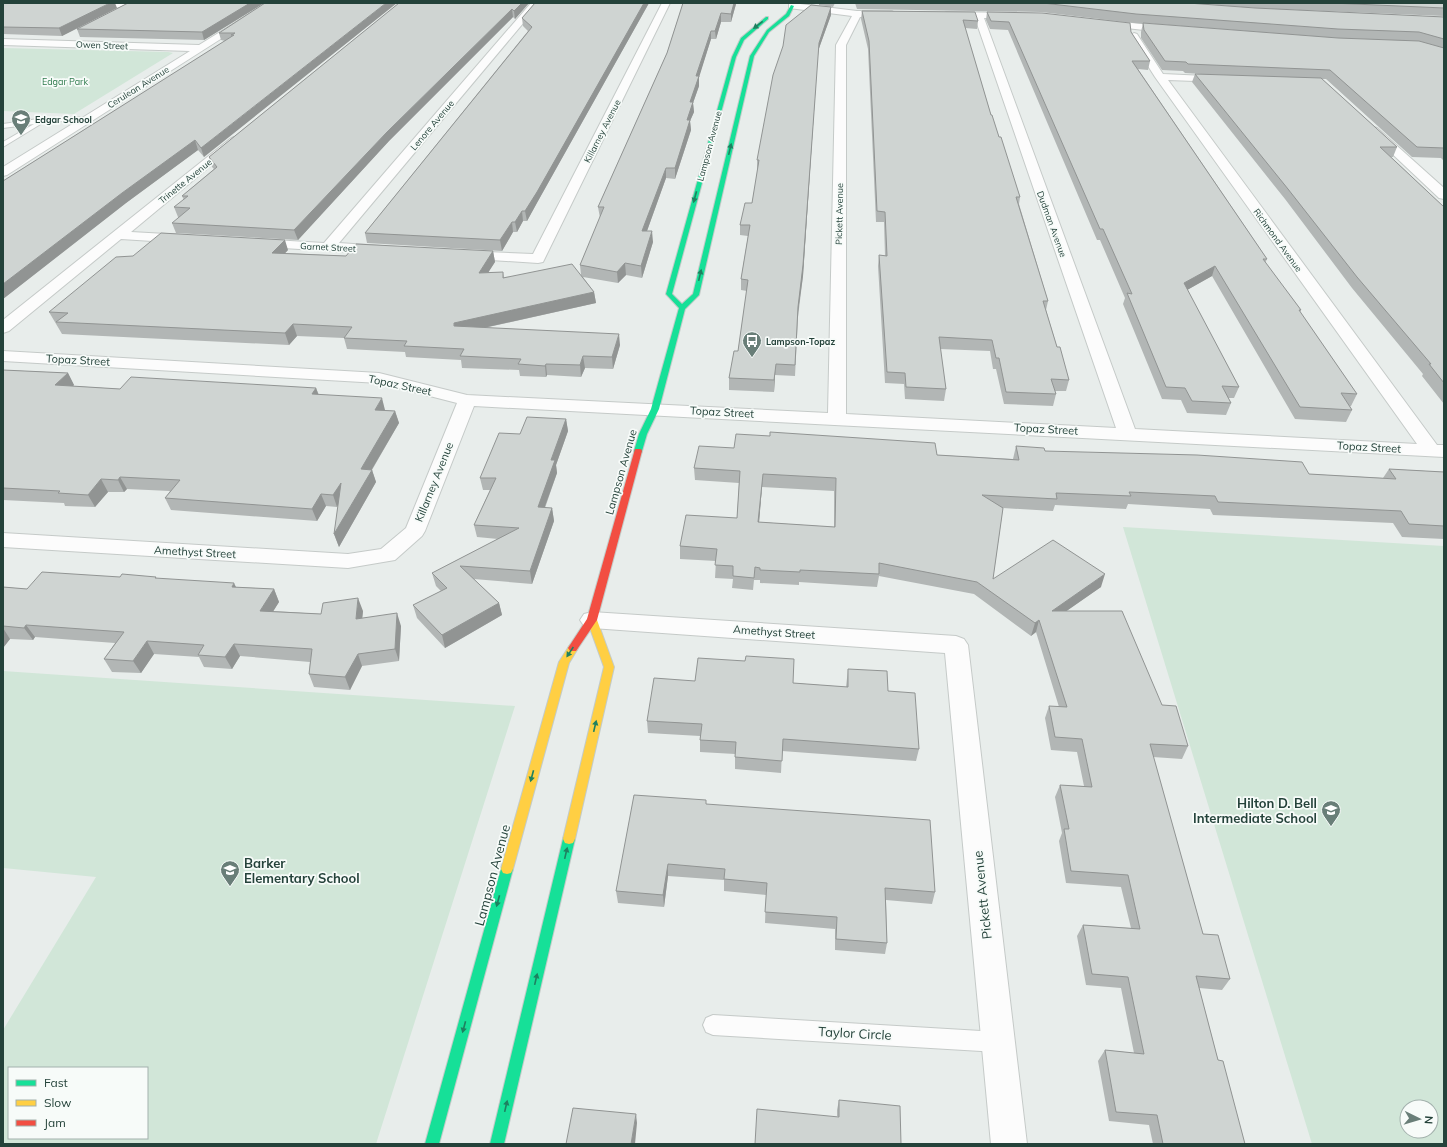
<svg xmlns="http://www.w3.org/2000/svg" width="1447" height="1147" font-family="Mulish,sans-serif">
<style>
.green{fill:#d1e6d8;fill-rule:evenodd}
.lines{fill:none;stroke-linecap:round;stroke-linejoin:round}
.lane-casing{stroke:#c5cac8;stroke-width:2}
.street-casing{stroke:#c5cac8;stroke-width:2}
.fast-casing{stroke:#c3cbc8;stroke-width:2}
.slow-casing{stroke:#c3cbc8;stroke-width:2}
.jam-casing{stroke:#c3cbc8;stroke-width:2}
.lane{fill:#fcfcfc;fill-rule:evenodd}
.street{fill:#fcfcfc;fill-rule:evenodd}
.fast{fill:#16e098;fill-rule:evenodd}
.slow{fill:#ffcf43;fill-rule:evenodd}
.jam{fill:#f24e42;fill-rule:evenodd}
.wall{fill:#b2b6b5;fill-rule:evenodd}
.shaded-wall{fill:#919493}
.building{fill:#cfd4d2;stroke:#919493;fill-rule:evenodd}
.oneway{fill:#1e8160}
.labels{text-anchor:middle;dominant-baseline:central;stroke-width:3.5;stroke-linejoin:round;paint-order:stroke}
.far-street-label{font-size:9px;fill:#24423a;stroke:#f7fbf9}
.far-park-label{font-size:9px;fill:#2d7a4b;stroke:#f7fbf9}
.far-poi-label{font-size:9px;font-weight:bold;fill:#24423a;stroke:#f7fbf9;text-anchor:start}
.street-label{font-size:11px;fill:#24423a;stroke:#f7fbf9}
.near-poi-label{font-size:13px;font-weight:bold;fill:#24423a;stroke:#f7fbf9;text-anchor:end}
.near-street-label{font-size:13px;fill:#24423a;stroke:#f7fbf9}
</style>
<rect width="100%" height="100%" fill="#e8edeb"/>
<path class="green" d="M3,48L168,52L173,53L74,114L3,111Z
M1123,527L1444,546V1144H1312ZM1407,1107H1431V1131H1407Z
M3,671L515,706L376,1144H3V1030L96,877L3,868ZM9,1068H147V1138H9Z"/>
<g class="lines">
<defs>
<path id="lane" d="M87,117L90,119L89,120L44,122L3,147V142L34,124L3,128V124L45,118Z
M713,1015L998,1032L1005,1035L1008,1042L1005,1049L998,1052L713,1035L706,1032L703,1025L706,1018Z"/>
<path id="street" d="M51,3H136L138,5L134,8L55,6Z
M267,3H277L7,175L3,176V167L190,51L3,45V39L199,45Z
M531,3H540L339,243L382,246L387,247L389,250L387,253L382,254L251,246L249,243L251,240L256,239L324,243Z
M662,3H670L543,262L538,263L459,258L457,255L459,252L464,251L533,254Z
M792,3L857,11H892L896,14L892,17H860L846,45V414L1116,428L975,18H946L942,15L946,12L1016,13L1019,14V18H984L1135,429L1417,444L1155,77L1129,36L1134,33L1137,34L1163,74L1227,77L1228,79L1223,82L1168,80L1437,445H1444V457L474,406L425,531L422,536L395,560L348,568L3,547V533L348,554L381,549L406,528L457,403L379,383L3,361V351L379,373L467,395L828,413L836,45L852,16L789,8V4Z
M1102,20L1171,27L1176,30L1171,33L1099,25L1098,23Z
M1373,127L1377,128L1444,188V199L1439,198L1369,132L1367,130Z
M234,137L240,141L238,143L131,232L184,235L189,236L191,239L189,242L184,243L121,239L9,331L3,333V320L230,139Z
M592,612L956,636L964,639L968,645L1027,1144H991L945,653L592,628L584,626L580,620L584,614Z"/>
<path id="fast" d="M791,5L794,6L789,16L769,32L754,56L699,295L685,309L659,409L647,434L642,451L641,453H635L634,451L639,434L651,409L679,308L666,294L732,57L741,38L766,17H768V19L744,40L736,57L672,294L682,304L693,294L750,56L767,30L786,14Z
M569,834L573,835L575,839L504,1144H490L563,839L565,835Z
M507,864L511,865L513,869L439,1144H425L501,869L503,865Z"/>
<path id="slow" d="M592,617L595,618L597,620L614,667L575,839L573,843L569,844L565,843L563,839L604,667L587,620L589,618Z
M573,644L576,645L578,648L569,663L513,869L511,873L507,874L503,873L501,869L559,662L570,645Z"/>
<path id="jam" d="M635,449H641L642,451L597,620L576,651H570L568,648L570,645L587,619Z"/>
</defs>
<use href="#lane" class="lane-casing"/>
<use href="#street" class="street-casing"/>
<use href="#fast" class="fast-casing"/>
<use href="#slow" class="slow-casing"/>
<use href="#jam" class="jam-casing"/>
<use href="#lane" class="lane"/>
<use href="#street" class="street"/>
<use href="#fast" class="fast"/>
<use href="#slow" class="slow"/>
<use href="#jam" class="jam"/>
</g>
<path class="wall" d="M3,3L117,8L62,36L3,34Z
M128,3H264L204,40L80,37L77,29Z
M265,3L204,157L198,150L126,203L3,299V181L225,41L221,40L219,33Z
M399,3H529L515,19L513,17L389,141L298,240L176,233L172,223L179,218L178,217L174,207L184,200L182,196L214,169L212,167L209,157Z
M535,3H649L538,201L527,221H523L517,232H513L502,251L367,243L365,233L528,31L523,26L522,18Z
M683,3H754L736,4L731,22H721L716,39H711L699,76V86L693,103L694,112L690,121L691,130L675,179L666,178L647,231L653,242L642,278L626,275L618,283L583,277L594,292L596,303L484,328L620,345L613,369L585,368L581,377L547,375L546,377L520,376L519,370L462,368L461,360L406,357L405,352L347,349L344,338L297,336L289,345L62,334L49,312L288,250L285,253L346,256L493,251L495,262L488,272H503L504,277L581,275L580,265L600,218L598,207L667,53Z
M819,3H835L833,7L819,5Z
M855,3H1188L1255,8L1444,17V161L1441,158L1412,157L1326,79H1322L1397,147L1393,157H1391L1444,207V404L1422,376L1423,374L1352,288L1285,199L1192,82L1195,74H1201L1185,73L1183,71L1162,70L1141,38V32L1143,23L1335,38L1134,23L1041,12L857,9Z
M1194,3H1444V16L1252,8Z
M831,7V15L818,51L803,276L798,317L795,376L775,375L774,392L729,390V378L738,351L747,291L741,290V279L748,236L740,235V225L752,203L758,169H757V160Z
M862,11L978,21L977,29L965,28L991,115L999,137L1020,197L1019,204L1048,301L1046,310L1057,347L1069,380L1066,391H1055L1056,394L1053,406L1004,404L996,369H993L990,351L940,349L946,389L944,401L905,399L904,384L885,383L878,266L879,255L885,256L884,222H876L868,49L861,19Z
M987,12L1131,32L1150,61L1148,70L1138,69L1267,259L1265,263L1301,310L1300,312L1357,394L1351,406H1350L1352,410L1346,422L1295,419L1212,276L1187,290L1239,387L1234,398H1228L1231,403L1226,415L1187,413L1181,400L1162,399L1123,304L1125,298L1100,240H1097L1008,30L990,29L986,20Z
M3,370L68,373L74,385L73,386L120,389L316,388L319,395L385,410L395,411L399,423L372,470L376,482L339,547L334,534L338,506L337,507L326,506L317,521L171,510L165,498L170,491L127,489L124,492H108L95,507L65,506L64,503L3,500Z
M566,419L568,431L556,465L557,473L545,508H552L554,521L532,584L474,579L499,603L502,615L445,648L417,618L413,605L441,591L436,586L432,573L498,539L477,537L474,525L490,490H483L480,478L520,434Z
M1016,446L1045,451L1309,474L1383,478L1389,469L1444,472V539L1402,537L1393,523L1213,515L1210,509L1128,504L1126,509L1055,505L1053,511L1003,508L993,579L1101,587L1066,611L1162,705L1188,746L1182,759L1153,757L1203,934L1230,979L1222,990L1199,988L1218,1060L1245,1144H1153L1149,1125L1109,1121L1098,1061L1105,1050L1134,1053L1121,988L1086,985L1077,936L1083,925L1131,928L1121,887L1066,883L1059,841L1062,833L1055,797L1060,785L1084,786L1077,752L1051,750L1045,718L1049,706L1059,707L1036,632L1031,636L974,594L879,576L877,587L799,582V585L760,583V580H754L753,590L732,588L733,579L715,578L716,561L680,559V546L737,518L739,483L695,480L694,468L734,448L937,455L1013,459ZM762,487L834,491V527L759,522Z
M120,577H156L157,579L236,587L274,589L279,602L273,611L321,614L363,611L362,618L401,626L399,661L362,666L350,690L314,687L309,674L310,662L240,656L232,669L204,667L199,657L154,654L141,673L112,672L104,659L115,643L35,637L33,640L10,639L3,648V587L27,589Z
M848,669L888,691L919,749L916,761L782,751L781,773L735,769V754L700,752V736L648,733L647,721L695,681L793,683L846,687Z
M706,804L935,892L932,904L886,900L887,943L885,954L835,950V929L765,923L766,895L724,891V880L668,876L664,907L618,903L616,891Z
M839,1100L901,1144L837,1116V1110Z"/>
<path class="shaded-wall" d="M110,3H115L117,8L62,36L59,28Z
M250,3H264L204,40L202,32Z
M386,3H397L204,157L201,148Z
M522,3H529L515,19L514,11Z
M644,3H649L538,201L527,221L525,211Z
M734,3H736V4L731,22V14Z
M831,7V15L818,51L803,276L797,319L819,43Z
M512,9L513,17L389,141L298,240L294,230L387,132Z
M721,13V22L716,39L715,31Z
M711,31V39L697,84L699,76V86L693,103L694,112L690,121L691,130L675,179V168L687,120L690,102L696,76Z
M195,140L198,150L126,203L3,299V284L122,193Z
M666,168V178L643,242L642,231Z
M522,211L523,221L517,232L515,222Z
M512,222L513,232L502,251L500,240Z
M652,231L653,242L642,278L641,266Z
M285,240L288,250L276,263L272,253Z
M493,251L495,262L481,284L479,273Z
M625,263L626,275L618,283L617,272Z
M1215,266L1212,276L1180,294L1184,283Z
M594,292L596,303L456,334L454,323Z
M293,324L297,336L289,345L285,333Z
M619,334L620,345L613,369L612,357Z
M583,356L585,368L581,377L580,365Z
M546,364L547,375L546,377L545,366Z
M776,364L775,375L774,392V380Z
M68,373L74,385L62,397L55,385Z
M316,388L320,399L312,394Z
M382,398L385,410L378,422L375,410Z
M395,411L399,423L365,481L361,469Z
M566,419L568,431L556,465L557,473L540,520L538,507L551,460Z
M372,470L376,482L339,547L334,534Z
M763,474L762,487L758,535V522Z
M120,477L127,489L124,492L118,480Z
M101,479L108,492L95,507L88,495Z
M341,483L345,495L337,507L333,495Z
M321,494L326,506L317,521L312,509Z
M552,508L554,521L532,584L530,571Z
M1105,574L1101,587L1048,624L1052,611Z
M234,583L240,595L232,587Z
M274,589L279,602L266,623L260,611Z
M358,598L363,611L361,631L356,619Z
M499,603L502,615L445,648L442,635Z
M397,613L401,626L399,661L395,649Z
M1039,620L1036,632L1031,636L1035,623Z
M26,625L35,637L33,640L24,628Z
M3,628L10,639L3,648Z
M147,641L154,654L141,673L133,661Z
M234,644L240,656L232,669L225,657Z
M358,654L362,666L350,690L345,677Z
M668,864V876L664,907L663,895Z
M636,1114L637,1123L635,1144H631Z"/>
<path class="building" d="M3,3H110L59,28L3,27Z
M128,3H250L202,32L77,29Z
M265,3H386L201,148L195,140L122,193L3,284V181L234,35H231L235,33H219Z
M399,3H522L514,11L512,9L387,132L294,230L172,223L190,208L174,207L188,196H182L217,167L209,157Z
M535,3H644L537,192L525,211H522L515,222H512L500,240L365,233L532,27L522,18Z
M683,3H734L731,14L721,13L715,31H711L696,76H699L690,102H693L687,120H690L675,168H666L642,231H652L641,266L625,263L617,272L580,265L604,207H598L667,53Z
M1002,3H1188L1255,8L1444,17V39L1419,32L1338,29L1136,14L1043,3Z
M1331,3H1444V8Z
M811,5L831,7L819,43L803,265L798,307L795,365L776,364L774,380L729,378L734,351H738L748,280L741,279L750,225H740L745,203H752L759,160H757L773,75L783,46L786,25Z
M862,11L975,12L978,21L963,20L991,115H992L999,137H1001L1020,197H1016L1048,301H1043L1057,347H1060L1069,380L1051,379L1056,394L1006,392L999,358H996L992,340L939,337L946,389L906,387L905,373L887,372L879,255L887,256L885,212L877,211L869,41Z
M987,12L1042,13L1130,23L1131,32L1150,61H1132L1267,259H1263L1301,310H1299L1357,394L1341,393L1352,410L1300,407L1215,266L1184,283L1239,387L1222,386L1231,403L1192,401L1185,388L1166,387L1127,293L1132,294L1103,229H1100L1009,22L991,21Z
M1143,23L1338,38L1419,41L1444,48V148L1417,147L1330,70L1188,64L1186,62L1165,61L1144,30Z
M1195,74L1321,78L1397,147H1380L1444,207V383L1429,364H1431L1357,277L1288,189Z
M161,233L285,240L272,253L346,256L356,244L493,251L479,273L503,272V278L572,264L594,292L454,323V326L619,334L612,357L583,356L580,365L546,364L545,366L518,364L521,359L460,356L464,349L404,346L407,341L344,338L352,327L293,324L285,333L56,322L68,313L49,312L116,257L133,256Z
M3,370L68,373L55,385L120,389L131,377L316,388L312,394L382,398L375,410L395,411L361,469L372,470L334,534L341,483L333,495L321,494L312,509L165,498L180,480L120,477L118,480L101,479L88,495L58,493L60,491L3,488Z
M527,417L566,419L551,460H555L538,507L552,508L530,571L460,566L499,603L442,635L413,605L447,588L432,573L519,528L474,525L496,478H480L499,433L520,434Z
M770,432L935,443L937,455L971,457L1019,460L1016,446L1044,448L1045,451L1197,455L1302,462L1309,474L1396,479L1389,469L1444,472V526L1409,524L1401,511L1218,502L1215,496L1129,492L1131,496L1056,493L1057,499L982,495L1003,508L993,579L1053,540L1105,574L1052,611H1122L1162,705L1176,706L1188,746L1150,744L1203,934L1218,935L1230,979L1196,976L1218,1060L1223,1061L1245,1144H1163L1157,1115L1116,1112L1105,1050L1144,1054L1128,977L1092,974L1083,925L1140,929L1128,875L1071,871L1064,829H1069L1060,785L1092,787L1082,739L1055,737L1049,706L1067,707L1039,620L1035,623L977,582L879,563V574L800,570V572L760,570V568L755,567L754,578L733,576V566L715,565L717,549L680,546L686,515L737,518L740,471L694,468L699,446L734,448L736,434L770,436ZM763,474L836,478L835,527L758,522Z
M42,572L120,577L122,574L156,577L155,578L234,583L232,587L274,589L260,611L321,614L323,603L358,598L356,619L397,613L395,649L358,654L345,677L309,674L312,649L234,644L225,657L198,655L204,645L147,641L133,661L104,659L124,632L26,625L24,628L3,626V587L27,589Z
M746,656L794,659L793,683L848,687V669L887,671L888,691L915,693L919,749L783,739L782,761L735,757L736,742L700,740L702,724L647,721L654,678L695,681L698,658L745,661Z
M634,795L706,800V804L930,820L935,892L885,888L887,943L836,939L837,917L765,912L767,883L724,879L725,869L668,864L663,895L616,891Z
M839,1100L900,1106L901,1144H755L757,1109L839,1117Z
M573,1108L636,1114L631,1144H566Z"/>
<defs><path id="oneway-solid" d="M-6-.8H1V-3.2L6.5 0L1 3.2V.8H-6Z"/></defs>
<g class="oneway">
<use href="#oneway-solid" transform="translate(758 25) rotate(142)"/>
<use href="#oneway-solid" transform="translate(730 149) rotate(-77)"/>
<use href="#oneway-solid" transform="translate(695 197) rotate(105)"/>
<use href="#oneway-solid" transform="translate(700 275) rotate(-77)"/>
<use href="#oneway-solid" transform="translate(570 652) rotate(124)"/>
<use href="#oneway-solid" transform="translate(595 726) rotate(-77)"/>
<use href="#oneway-solid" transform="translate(532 776) rotate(105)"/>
<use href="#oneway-solid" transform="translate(566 853) rotate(-77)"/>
<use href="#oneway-solid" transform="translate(498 901) rotate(105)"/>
<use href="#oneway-solid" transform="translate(536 979) rotate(-77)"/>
<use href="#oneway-solid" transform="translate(464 1027) rotate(105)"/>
<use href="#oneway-solid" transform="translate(506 1106) rotate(-77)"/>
</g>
<defs>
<symbol id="school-pin" viewBox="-11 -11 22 30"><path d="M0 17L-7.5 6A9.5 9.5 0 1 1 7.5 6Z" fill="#697e78" stroke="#f7fbf9"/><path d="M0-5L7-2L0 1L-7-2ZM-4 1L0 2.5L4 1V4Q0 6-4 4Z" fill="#fff"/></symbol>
<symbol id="bus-pin" viewBox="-11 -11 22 30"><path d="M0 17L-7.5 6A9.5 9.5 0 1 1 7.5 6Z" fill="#697e78" stroke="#f7fbf9"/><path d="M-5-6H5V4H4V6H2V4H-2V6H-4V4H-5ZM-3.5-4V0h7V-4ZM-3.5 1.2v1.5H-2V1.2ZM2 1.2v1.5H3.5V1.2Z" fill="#fff"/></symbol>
</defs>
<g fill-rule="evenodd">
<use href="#school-pin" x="10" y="108" width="22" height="30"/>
<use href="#bus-pin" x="741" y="330" width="22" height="30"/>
<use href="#school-pin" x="1320" y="799" width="22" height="30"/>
<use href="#school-pin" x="219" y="859" width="22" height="30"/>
</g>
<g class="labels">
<g class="far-street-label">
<text transform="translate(102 45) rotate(2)">Owen Street</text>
<text transform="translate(138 87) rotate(-32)">Cerulean Avenue</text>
<text transform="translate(432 125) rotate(-50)">Lenore Avenue</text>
<text transform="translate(602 131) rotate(-63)">Killarney Avenue</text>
<text transform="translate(709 146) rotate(-75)">Lampson Avenue</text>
<text transform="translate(185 181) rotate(-39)">Trinette Avenue</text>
<text transform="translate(839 214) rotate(-89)">Pickett Avenue</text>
<text transform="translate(1052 224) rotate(70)">Dudman Avenue</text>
<text transform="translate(1278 240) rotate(54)">Richmond Avenue</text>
<text transform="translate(328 247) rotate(3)">Garnet Street</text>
</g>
<g class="far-park-label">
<text x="65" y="81">Edgar Park</text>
</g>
<g class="far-poi-label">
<text x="35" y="119">Edgar School</text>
<text x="766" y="341">Lampson-Topaz</text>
</g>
<g class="street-label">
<text transform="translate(78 360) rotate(3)">Topaz Street</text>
<text transform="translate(400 385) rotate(12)">Topaz Street</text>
<text transform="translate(722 412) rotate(3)">Topaz Street</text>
<text transform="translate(1046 429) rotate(3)">Topaz Street</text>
<text transform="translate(1369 447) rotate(3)">Topaz Street</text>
<text transform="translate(621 472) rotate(-74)">Lampson Avenue</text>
<text transform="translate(434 482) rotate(-68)">Killarney Avenue</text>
<text transform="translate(195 552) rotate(3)">Amethyst Street</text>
<text transform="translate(774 632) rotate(4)">Amethyst Street</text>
</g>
<g class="near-poi-label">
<text x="1317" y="803">Hilton D. Bell<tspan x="1317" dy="15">Intermediate School</tspan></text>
<text x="244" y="863" text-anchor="start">Barker<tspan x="244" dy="15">Elementary School</tspan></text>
</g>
<g class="near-street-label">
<text transform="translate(492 875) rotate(-75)">Lampson Avenue</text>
<text transform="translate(982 895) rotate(-96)">Pickett Avenue</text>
<text transform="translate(855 1033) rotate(3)">Taylor Circle</text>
</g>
</g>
<rect width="1447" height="1147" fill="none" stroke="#24423a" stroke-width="8"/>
<rect x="8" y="1067" width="140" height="72" fill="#f7fbf9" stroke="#a3b1ad"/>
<rect x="16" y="1080" width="20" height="6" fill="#16e098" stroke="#a3b1ad"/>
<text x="44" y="1087" font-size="12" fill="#24423a">Fast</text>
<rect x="16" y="1100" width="20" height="6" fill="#ffcf43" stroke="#a3b1ad"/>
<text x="44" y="1107" font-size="12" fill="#24423a">Slow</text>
<rect x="16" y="1120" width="20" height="6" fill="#f24e42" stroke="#a3b1ad"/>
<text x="44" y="1127" font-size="12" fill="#24423a">Jam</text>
<g transform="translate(1419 1119) rotate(95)"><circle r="19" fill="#f7fbf9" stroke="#a3b1ad"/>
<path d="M0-3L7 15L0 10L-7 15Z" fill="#697e78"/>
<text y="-6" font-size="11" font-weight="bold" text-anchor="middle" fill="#24423a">N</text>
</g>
</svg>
